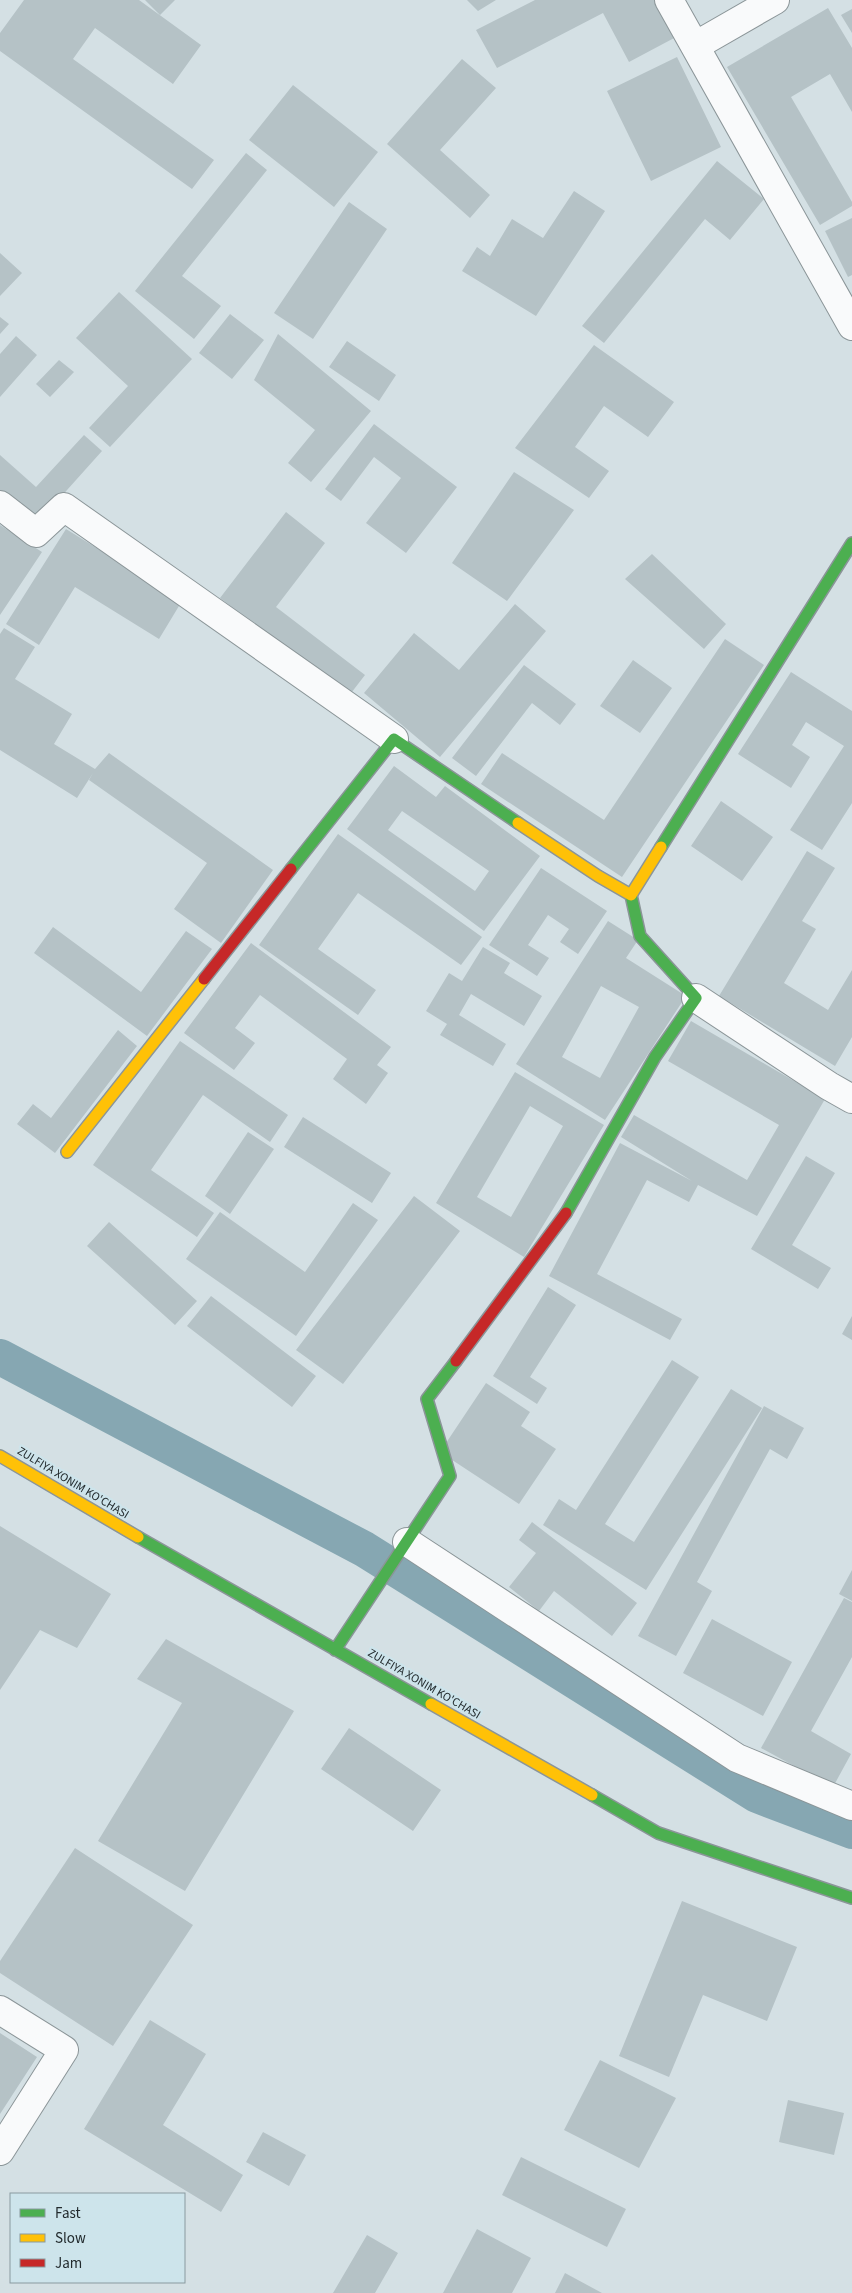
<svg xmlns="http://www.w3.org/2000/svg" width="852" height="2293" font-family="'Source Sans 3',sans-serif">
<style>
.lines{fill:none;stroke-linecap:round;stroke-linejoin:round}
.canal{stroke:#86a7b2;stroke-width:36}
.building{fill:#b5c2c6;fill-rule:evenodd}
.street-casing{stroke:#8b9598;stroke-width:30}
.fast-casing{stroke:#8b9598;stroke-width:14}
.slow-casing{stroke:#8b9598;stroke-width:14}
.jam-casing{stroke:#8b9598;stroke-width:14}
.street{stroke:#f9fafb;stroke-width:28}
.fast{stroke:#4caf50;stroke-width:11}
.slow{stroke:#ffc107;stroke-width:11}
.jam{stroke:#c62828;stroke-width:11}
.labels{text-anchor:middle;dominant-baseline:central;stroke-width:4.5;stroke-linejoin:round;paint-order:stroke}
.street-label{font-size:12px;fill:#222a2d;stroke:#cde4eb}
</style>
<rect width="100%" height="100%" fill="#d4e0e4"/>
<g class="lines">
<path class="canal" d="M0,1357L364,1549L757,1795L852,1831"/>
</g>
<path class="building" d="M24,0H139L201,45L173,84L95,28L73,59L214,160L192,189L0,51V33Z
M145,0H175L160,15Z
M467,0H496L478,11Z
M535,0H655L676,37L629,62L603,13L497,68L476,30Z
M828,8L852,48V112L830,74L791,97L852,202V206L820,225L727,67Z
M852,9V33L841,15Z
M677,57L721,147L651,181L607,91Z
M462,59L496,88L440,150L490,195L470,218L387,144Z
M293,85L378,152L334,207L249,140Z
M246,153L267,170L182,276L221,306L194,339L135,291Z
M717,161L764,199L730,240L705,219L604,343L582,326Z
M574,191L605,211L536,316L462,271L477,247L490,256L512,219L543,238Z
M349,202L387,229L313,339L274,313Z
M852,218V275L848,277L825,231Z
M0,253L22,273L0,296Z
M119,292L192,359L110,447L89,428L128,386L76,338Z
M230,314L264,340L232,379L199,353Z
M0,317L9,324L0,334Z
M278,334L371,411L311,482L288,463L315,430L254,380Z
M16,336L37,355L0,397V354Z
M347,341L396,375L379,401L329,367Z
M594,345L674,402L648,437L604,406L575,447L609,471L589,498L515,448Z
M59,360L74,372L50,397L36,384Z
M374,424L457,487L406,553L366,523L401,478L374,457L341,501L325,489Z
M84,435L102,451L33,528L0,499V455L36,487Z
M514,472L574,510L507,601L452,563Z
M286,512L325,543L276,607L365,675L348,697L220,598Z
M0,525L42,552L0,615Z
M66,529L182,601L159,639L75,587L39,645L6,624Z
M652,554L726,624L704,649L625,579Z
M515,604L546,631L440,757L364,693L414,633L459,670Z
M4,628L35,647L15,679L72,714L54,744L95,769L109,753L273,870L221,943L174,909L207,863L89,780L93,773L77,798L0,750V634Z
M725,639L764,665L622,877L481,784L502,753L604,820Z
M633,660L672,688L640,733L600,706Z
M524,665L576,704L560,725L532,703L476,776L452,758Z
M791,672L852,711V803L822,850L790,830L844,746L806,722L792,745L810,757L791,788L738,754Z
M394,766L436,797L445,786L540,856L484,931L347,829ZM402,811L489,871L475,891L388,830Z
M721,801L773,837L742,881L691,846Z
M338,834L482,937L461,965L358,893L318,949L376,990L358,1015L259,945Z
M807,851L835,868L802,921L816,929L784,983L828,1010L852,970V1037L835,1066L719,996Z
M541,868L607,911L578,954L560,942L569,929L548,915L528,945L549,958L537,976L489,945Z
M608,921L638,940L626,958L686,996L605,1120L516,1064ZM601,986L639,1007L600,1078L562,1057Z
M53,927L141,992L186,931L212,949L147,1036L34,953Z
M251,943L391,1047L377,1065L388,1073L366,1104L333,1079L347,1059L260,995L235,1028L255,1043L234,1070L184,1033Z
M483,947L510,963L504,973L542,996L524,1026L471,994L459,1015L506,1044L493,1066L440,1035L447,1024L426,1011L449,973L462,981Z
M691,1021L825,1099L757,1216L698,1185L689,1202L647,1180L597,1274L682,1319L670,1340L549,1276L620,1143L692,1181L621,1137L634,1115L747,1180L779,1125L668,1061Z
M118,1030L137,1046L55,1153L17,1124L33,1104L51,1118Z
M180,1041L288,1115L270,1142L203,1095L151,1170L214,1213L197,1237L93,1165Z
M515,1072L604,1125L524,1257L436,1203ZM530,1106L563,1126L511,1217L477,1197Z
M303,1117L391,1173L372,1203L284,1147Z
M248,1132L274,1149L230,1214L205,1196Z
M806,1156L835,1173L792,1245L831,1268L818,1289L751,1249Z
M414,1196L460,1231L343,1384L296,1350Z
M353,1203L378,1220L296,1336L186,1259L220,1212L305,1272Z
M109,1222L197,1301L175,1325L87,1246Z
M548,1287L576,1305L530,1377L547,1388L537,1404L493,1376Z
M211,1296L316,1376L292,1407L187,1326Z
M852,1316V1340L842,1334Z
M672,1360L699,1377L605,1524L634,1542L731,1389L762,1408L646,1590L543,1525L559,1499L576,1510Z
M486,1383L530,1412L521,1426L556,1449L519,1504L440,1452Z
M764,1406L804,1428L787,1459L770,1449L697,1582L712,1591L676,1656L638,1636Z
M532,1522L637,1603L612,1636L554,1591L539,1611L509,1587L536,1553L519,1540Z
M0,1526L111,1594L77,1648L40,1630L0,1690Z
M852,1570V1601L839,1594Z
M844,1598L852,1602V1657L811,1731L851,1754L833,1787L761,1748Z
M712,1619L792,1662L763,1716L683,1673Z
M166,1639L294,1711L185,1891L98,1841L182,1703L137,1679Z
M349,1728L441,1790L413,1831L321,1769Z
M75,1848L193,1925L113,2046L0,1973V1961Z
M682,1901L797,1947L767,2021L703,1995L669,2077L619,2056Z
M150,2020L206,2054L163,2125L243,2175L221,2212L84,2129Z
M0,2033L37,2057L0,2114Z
M600,2060L676,2098L639,2168L564,2130Z
M788,2100L844,2113L834,2155L779,2142Z
M263,2132L306,2155L289,2186L246,2162Z
M521,2157L626,2209L607,2247L502,2195Z
M477,2229L531,2258L512,2293H443Z
M367,2235L398,2253L375,2293H333Z
M565,2273L602,2293H555Z"/>
<g class="lines">
<defs>
<path id="street" d="M669,0L852,326
M695,46L775,0
M0,505L36,533L64,507L394,739
M696,998L829,1086L852,1099
M407,1542L737,1758L852,1806
M0,2010L64,2050L0,2151"/>
<path id="fast" d="M661,847L852,543
M291,869L394,739L518,823
M566,1213L655,1057L696,998L640,936L631,895
M138,1537L431,1704
M335,1650L450,1476L427,1399L456,1361
M592,1795L658,1833L852,1898"/>
<path id="slow" d="M518,823L598,876L631,895L661,847
M67,1152L204,979
M0,1456L138,1537
M431,1704L592,1795"/>
<path id="jam" d="M204,979L291,869
M456,1361L566,1213"/>
</defs>
<use href="#street" class="street-casing"/>
<use href="#fast" class="fast-casing"/>
<use href="#slow" class="slow-casing"/>
<use href="#jam" class="jam-casing"/>
<use href="#street" class="street"/>
<use href="#fast" class="fast"/>
<use href="#slow" class="slow"/>
<use href="#jam" class="jam"/>
</g>
<g class="labels">
<g class="street-label">
<text transform="translate(73 1483) rotate(31)">ZULFIYA XONIM KO'CHASI</text>
<text transform="translate(424 1684) rotate(30)">ZULFIYA XONIM KO'CHASI</text>
</g>
</g>
<rect x="10" y="2193" width="175" height="90" fill="#cde4eb" stroke="#899a9f"/>
<rect x="20" y="2209" width="25" height="8" fill="#4caf50" stroke="#899a9f"/>
<text x="55" y="2218" font-size="15" fill="#222a2d">Fast</text>
<rect x="20" y="2234" width="25" height="8" fill="#ffc107" stroke="#899a9f"/>
<text x="55" y="2243" font-size="15" fill="#222a2d">Slow</text>
<rect x="20" y="2259" width="25" height="8" fill="#c62828" stroke="#899a9f"/>
<text x="55" y="2268" font-size="15" fill="#222a2d">Jam</text>
</svg>
